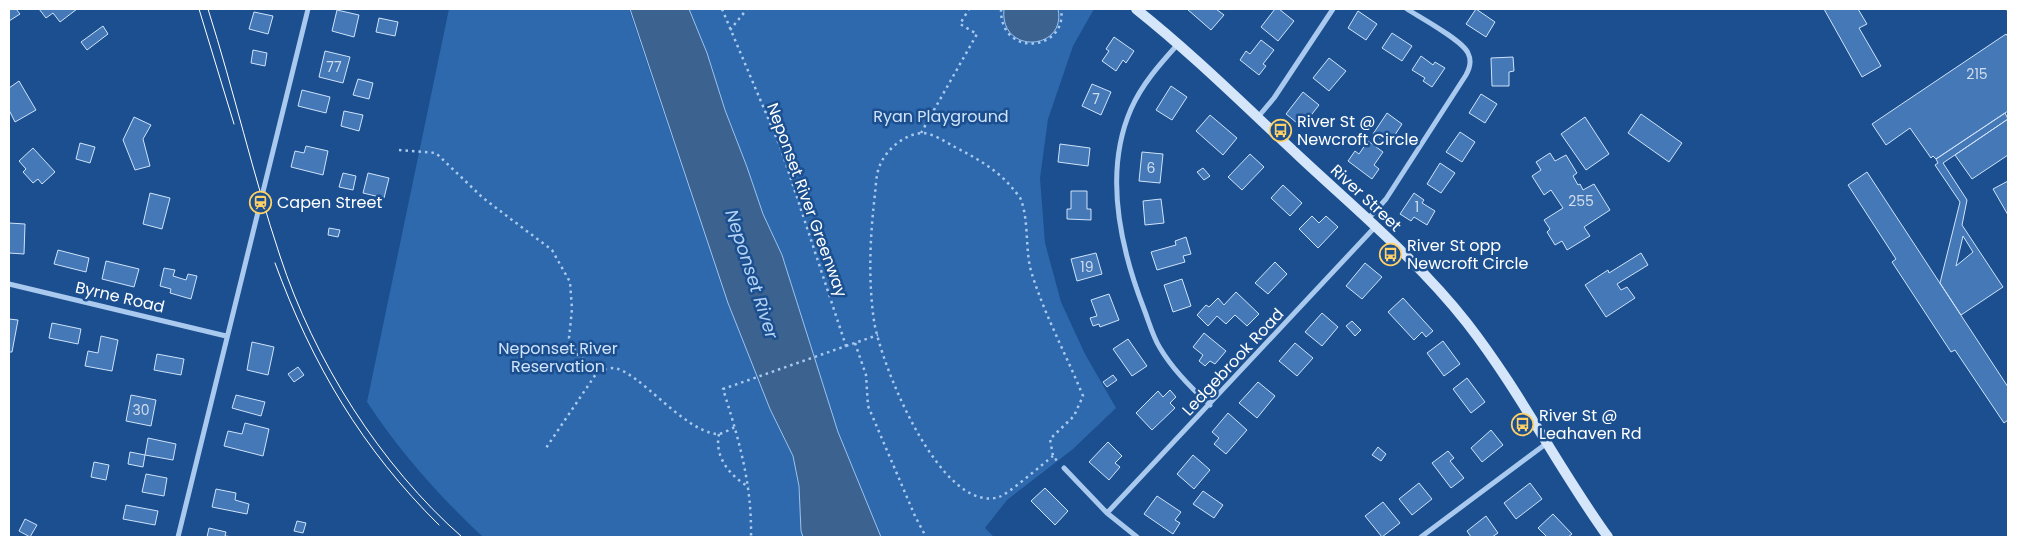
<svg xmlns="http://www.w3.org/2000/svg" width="2017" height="546" font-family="Poppins,sans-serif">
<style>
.green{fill:#2e69ad}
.water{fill:#3c6290;stroke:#9cc4f0}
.building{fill:#4478b7;stroke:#cfe3fa;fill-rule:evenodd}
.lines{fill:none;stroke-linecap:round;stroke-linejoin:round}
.path{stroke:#a9c9ee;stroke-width:2.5;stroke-dasharray:2.5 4;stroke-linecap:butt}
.street{stroke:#a9c9ee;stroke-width:5}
.secondary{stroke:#d6e6fa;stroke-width:10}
.tram{stroke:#fff;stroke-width:1}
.labels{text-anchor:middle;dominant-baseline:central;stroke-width:5;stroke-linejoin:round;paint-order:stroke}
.number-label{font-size:14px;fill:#d0dded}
.park-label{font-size:16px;fill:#cfe3fa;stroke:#1b4f8f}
.poi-label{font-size:16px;fill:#fff;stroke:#1b4f8f;text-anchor:start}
.street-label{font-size:16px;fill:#fff;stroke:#1b4f8f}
.water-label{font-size:18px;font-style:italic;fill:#b5d3f5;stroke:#1b4f8f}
</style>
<rect width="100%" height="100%" fill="#1b4f8f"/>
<path class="green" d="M449,9H629L728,303L770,409L793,456L799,486L801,531L803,537H483C439,496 400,452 367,402Z
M689,9H1094L1073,46L1048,119L1040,178L1045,243L1061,302L1085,354L1116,408L1073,449L1007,500L985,528L994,537H881L838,432L782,255L763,214L747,167L725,110L707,53Z"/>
<path class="water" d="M630,9H689L707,53L725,110L747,167L763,214L782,255L838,432L881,537H803L801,531L799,486L793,456L770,409L728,303Z
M1004,9H1058C1067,51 999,55 1004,9Z"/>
<path class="building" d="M9,9H16L20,14L9,21Z
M39,9H77L60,22L53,13L46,18Z
M1187,9H1216L1224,15L1211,30Z
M1275,9H1279L1294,21L1278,41L1261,27Z
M1476,9L1495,22L1486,37L1466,24Z
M1824,9H1858L1867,24L1859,28L1881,66L1862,77Z
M337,10L359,15L354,37L332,31Z
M1358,11L1377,24L1366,40L1348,28Z
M254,12L273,16L268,34L249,29Z
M379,18L398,22L395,36L376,32Z
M103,26L108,34L87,50L81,42Z
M1392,33L1412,46L1402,61L1382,48Z
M2006,34L2008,37V111L1936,159L1933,156L1931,158L1910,128L1886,145L1872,124Z
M1114,37L1134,51L1126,63L1123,60L1116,71L1102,61L1109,51L1106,49Z
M1261,40L1274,50L1263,64L1266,66L1259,75L1240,60L1246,51L1250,54Z
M253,50L267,53L265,66L251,63Z
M325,51L350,57L343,83L319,77Z
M1421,56L1433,65L1435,62L1445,68L1432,87L1423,81L1425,78L1412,70Z
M1513,57L1514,71L1509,72V86H1492L1491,58Z
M1329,58L1346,71L1329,91L1313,78Z
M358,79L373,83L369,99L353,95Z
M19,81L36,110L15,122L9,110V88Z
M1092,84L1111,92L1101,115L1082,106Z
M1171,86L1187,97L1172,120L1156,110Z
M302,90L330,97L326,113L298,106Z
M1303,92L1319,105L1302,127L1286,114Z
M1481,94L1497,104L1485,123L1469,113Z
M344,111L363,115L359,131L341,126Z
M1387,113L1402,124L1389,144L1373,134Z
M2005,113L2008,119L1943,163L1967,200L1962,225L2003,287L1961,315L1940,283L1960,202L1935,165L1938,163L1936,159ZM1963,236L1973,252L1956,266Z
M1641,114L1682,143L1669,162L1628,133Z
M1210,115L1237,138L1223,155L1196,131Z
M134,117L151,125L143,139L150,166L135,170L123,140Z
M1585,117L1609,154L1586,170L1561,134Z
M2008,119V155L1972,179L1955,155Z
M1460,132L1475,142L1462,162L1446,152Z
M1368,141L1383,152L1374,165L1379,169L1372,179L1348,161L1355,151L1359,154Z
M80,143L95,147L90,163L76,159Z
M1060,144L1090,148L1088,166L1058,162Z
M306,146L328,151L323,175L291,167L295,151L304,153Z
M33,148L55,172L42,184L38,179L33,183L23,172L26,169L19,161Z
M1142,152L1163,154L1160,183L1139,181Z
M1550,153L1555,161L1566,155L1577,173L1573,176L1578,185L1580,184L1583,190L1594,184L1610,210L1584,227L1590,236L1567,250L1562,241L1555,245L1547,232L1550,229L1544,220L1563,208L1551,190L1544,195L1532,176L1541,170L1536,162Z
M1250,154L1264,167L1242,190L1228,177Z
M1440,163L1455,173L1441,193L1427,184Z
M1203,168L1210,176L1204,180L1197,172Z
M1867,172L2008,387V420L2004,423L1955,350L1951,352L1892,262L1896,259L1848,185Z
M343,173L356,176L353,190L339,187Z
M368,173L389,178L384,198L363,193Z
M2008,181V215L1993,189Z
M1283,185L1302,203L1290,216L1271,198Z
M1071,191H1087V209H1091V220L1067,219V209H1071Z
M150,193L170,198L162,229L143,224Z
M1414,193L1424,200L1422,203L1435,211L1427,225L1414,217L1411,221L1400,214Z
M1161,199L1164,223L1145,225L1143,201Z
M1312,216L1319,223L1326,216L1338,227L1318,248L1299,229Z
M9,223L25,224L24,254L9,253Z
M329,228L340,230L338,237L328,235Z
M1186,237L1191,254L1183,256L1185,262L1157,270L1151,252L1176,245L1175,241Z
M58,250L89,258L86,272L54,264Z
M1096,253L1102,274L1077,281L1071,259Z
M1641,253L1648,265L1617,284L1621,290L1627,287L1635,298L1606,317L1585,285L1608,270L1609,273Z
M106,261L139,269L134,287L102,279Z
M1275,262L1287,274L1268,294L1255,283Z
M1365,263L1382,277L1362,299L1346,286Z
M164,268L175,270L173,276L186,280L188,274L197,276L191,299L170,293L171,289L160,286Z
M1182,279L1191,306L1173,312L1164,285Z
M1236,292L1259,314L1247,326L1235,315L1226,324L1217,316L1208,326L1197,315L1206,305L1209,307L1218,298L1224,305Z
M1109,294L1119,320L1100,327L1099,324L1093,326L1090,318L1097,316L1091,300Z
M1403,298L1433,331L1426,337L1422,332L1414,340L1388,312Z
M1322,313L1338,327L1322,346L1305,332Z
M9,319L18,320L12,352H9Z
M1352,321L1361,330L1355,336L1346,326Z
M52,323L81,329L78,344L49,338Z
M1204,333L1226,351L1215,364L1210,361L1205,366L1199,361L1203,355L1193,347Z
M101,336L118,340L112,371L85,366L88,351L98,353Z
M1128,339L1147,366L1132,376L1113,349Z
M1443,341L1460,364L1444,376L1427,353Z
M252,342L274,347L268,375L247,370Z
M1295,343L1313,358L1297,376L1279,361Z
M157,354L184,359L181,375L154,370Z
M298,367L304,375L294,382L288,374Z
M1113,375L1117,380L1107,387L1103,382Z
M1467,378L1485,402L1471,413L1453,389Z
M1258,382L1275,396L1257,418L1239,403Z
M1170,390L1176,397L1170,403L1175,408L1152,430L1136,413L1158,391L1163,397Z
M131,395L156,400L151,426L126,421Z
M236,395L265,402L261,416L232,408Z
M1228,413L1247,430L1226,454L1214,444L1219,438L1212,432Z
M245,423L269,429L263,456L224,446L228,431L242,434Z
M1491,430L1503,445L1482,462L1471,448Z
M148,438L176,444L173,460L145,455Z
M1108,442L1122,456L1115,463L1120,467L1109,480L1089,462Z
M1378,447L1386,454L1381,461L1372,455Z
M1448,451L1454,458L1450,461L1464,478L1451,488L1432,463Z
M130,452L145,455L143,467L128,464Z
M1193,455L1210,470L1194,489L1177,474Z
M94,462L109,465L106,480L91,477Z
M146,474L167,478L164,496L142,492Z
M1419,483L1432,499L1412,515L1399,499Z
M1530,483L1542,499L1516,519L1504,503Z
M1045,488L1068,511L1055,525L1031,501Z
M216,489L236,493L235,500L249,504L247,514L212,507Z
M1203,491L1223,505L1214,518L1193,504Z
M1157,496L1181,512L1175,520L1180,523L1173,534L1144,514Z
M1383,502L1400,523L1382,537L1365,516Z
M126,505L158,511L155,525L123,519Z
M1553,514L1572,534L1568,537H1547L1538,528Z
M1486,516L1498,533L1492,537H1471L1467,531Z
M25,519L37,525L30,537L19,531Z
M297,521L306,523L303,533L294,531Z
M209,528L226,532L225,536L234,537H207Z"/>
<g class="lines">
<path class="path" d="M722,9L781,149L846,346L723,389C739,440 752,484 751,537
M1001,9C1000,59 1068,51 1061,9
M2007,9L2008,10
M730,30L747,9
M921,133L977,34L960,24L969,9
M399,150L436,153L483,198L552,250L570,282L572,309L569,338L577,354L598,371L546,448
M855,343L866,375L868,406L915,516L926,537
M846,346L878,335
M598,371C602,371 608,368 613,368C637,369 683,431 717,434C723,434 730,429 735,427
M719,434C714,457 730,476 749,487
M1053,456C1044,463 1007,495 999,497C941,515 881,365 874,321C868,279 870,236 875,194C876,185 876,174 880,165C886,150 904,134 922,133C932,133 944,141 953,146C976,158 997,169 1014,190C1016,193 1020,196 1021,200C1029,221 1025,249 1031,271C1044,314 1066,354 1083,396L1074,416L1050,439L1053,456L1058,462"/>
<path class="street" d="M1178,44C1160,64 1142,84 1131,109C1103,173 1120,247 1144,309C1149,322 1153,337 1160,348C1173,370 1191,388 1210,405
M1258,117L1274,98L1333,9
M1368,219L1386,199L1466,75C1470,68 1472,61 1468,53C1462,40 1421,18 1407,9
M9,284L226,336
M1064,468L1107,513L1137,537
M1107,513L1375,227
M178,537L308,9
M1421,537L1547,443"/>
<path class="secondary" d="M1136,9C1194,55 1247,108 1301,158C1358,211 1419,262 1467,323C1520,391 1558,468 1608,537"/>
<path class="tram" d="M199,9L234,124
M208,9C234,91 253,175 280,256C314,360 380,465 462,537
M275,263C312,364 362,449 439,525"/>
</g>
<defs>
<symbol id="bus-ring" viewBox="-11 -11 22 22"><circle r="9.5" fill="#1b4f8f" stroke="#ffd166" stroke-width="1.5"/><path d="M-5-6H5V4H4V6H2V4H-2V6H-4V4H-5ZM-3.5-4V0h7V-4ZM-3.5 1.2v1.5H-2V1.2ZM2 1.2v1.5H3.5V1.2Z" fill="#ffd166"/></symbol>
<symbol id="station-ring" viewBox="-11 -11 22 22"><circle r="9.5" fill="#1b4f8f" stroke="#ffd166" stroke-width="1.5"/><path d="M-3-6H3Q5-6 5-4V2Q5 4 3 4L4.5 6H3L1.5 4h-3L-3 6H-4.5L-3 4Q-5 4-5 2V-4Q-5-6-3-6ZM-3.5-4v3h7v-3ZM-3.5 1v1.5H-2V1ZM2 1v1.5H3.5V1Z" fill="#ffd166"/></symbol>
</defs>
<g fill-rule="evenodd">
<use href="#bus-ring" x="1268" y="118" width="25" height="25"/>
<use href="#station-ring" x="248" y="190" width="25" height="25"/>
<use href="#bus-ring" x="1378" y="242" width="25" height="25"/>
<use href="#bus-ring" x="1510" y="412" width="25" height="25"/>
</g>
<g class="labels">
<g class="number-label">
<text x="334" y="67">77</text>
<text x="1977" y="74">215</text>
<text x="1096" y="99">7</text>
<text x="1151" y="168">6</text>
<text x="1581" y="201">255</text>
<text x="1417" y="207">1</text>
<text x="1087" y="267">19</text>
<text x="141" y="410">30</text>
</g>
<g class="park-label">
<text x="941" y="116">Ryan Playground</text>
<text x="558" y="348">Neponset River<tspan x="558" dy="18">Reservation</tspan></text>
</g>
<g class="poi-label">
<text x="1297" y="121">River St @<tspan x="1297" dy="18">Newcroft Circle</tspan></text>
<text x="277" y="202">Capen Street</text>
<text x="1407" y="245">River St opp<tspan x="1407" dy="18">Newcroft Circle</tspan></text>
<text x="1539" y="415">River St @<tspan x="1539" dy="18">Leahaven Rd</tspan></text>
</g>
<g class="street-label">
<text transform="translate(1366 198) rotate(43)">River Street</text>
<text transform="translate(807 200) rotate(70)">Neponset River Greenway</text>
<text transform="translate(120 297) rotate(13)">Byrne Road</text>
<text transform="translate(1233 362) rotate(-47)">Ledgebrook Road</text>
</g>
<g class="water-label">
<text transform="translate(752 274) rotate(72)">Neponset River</text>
</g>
</g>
<rect width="2017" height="546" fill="none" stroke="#ffffff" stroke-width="20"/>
</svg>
